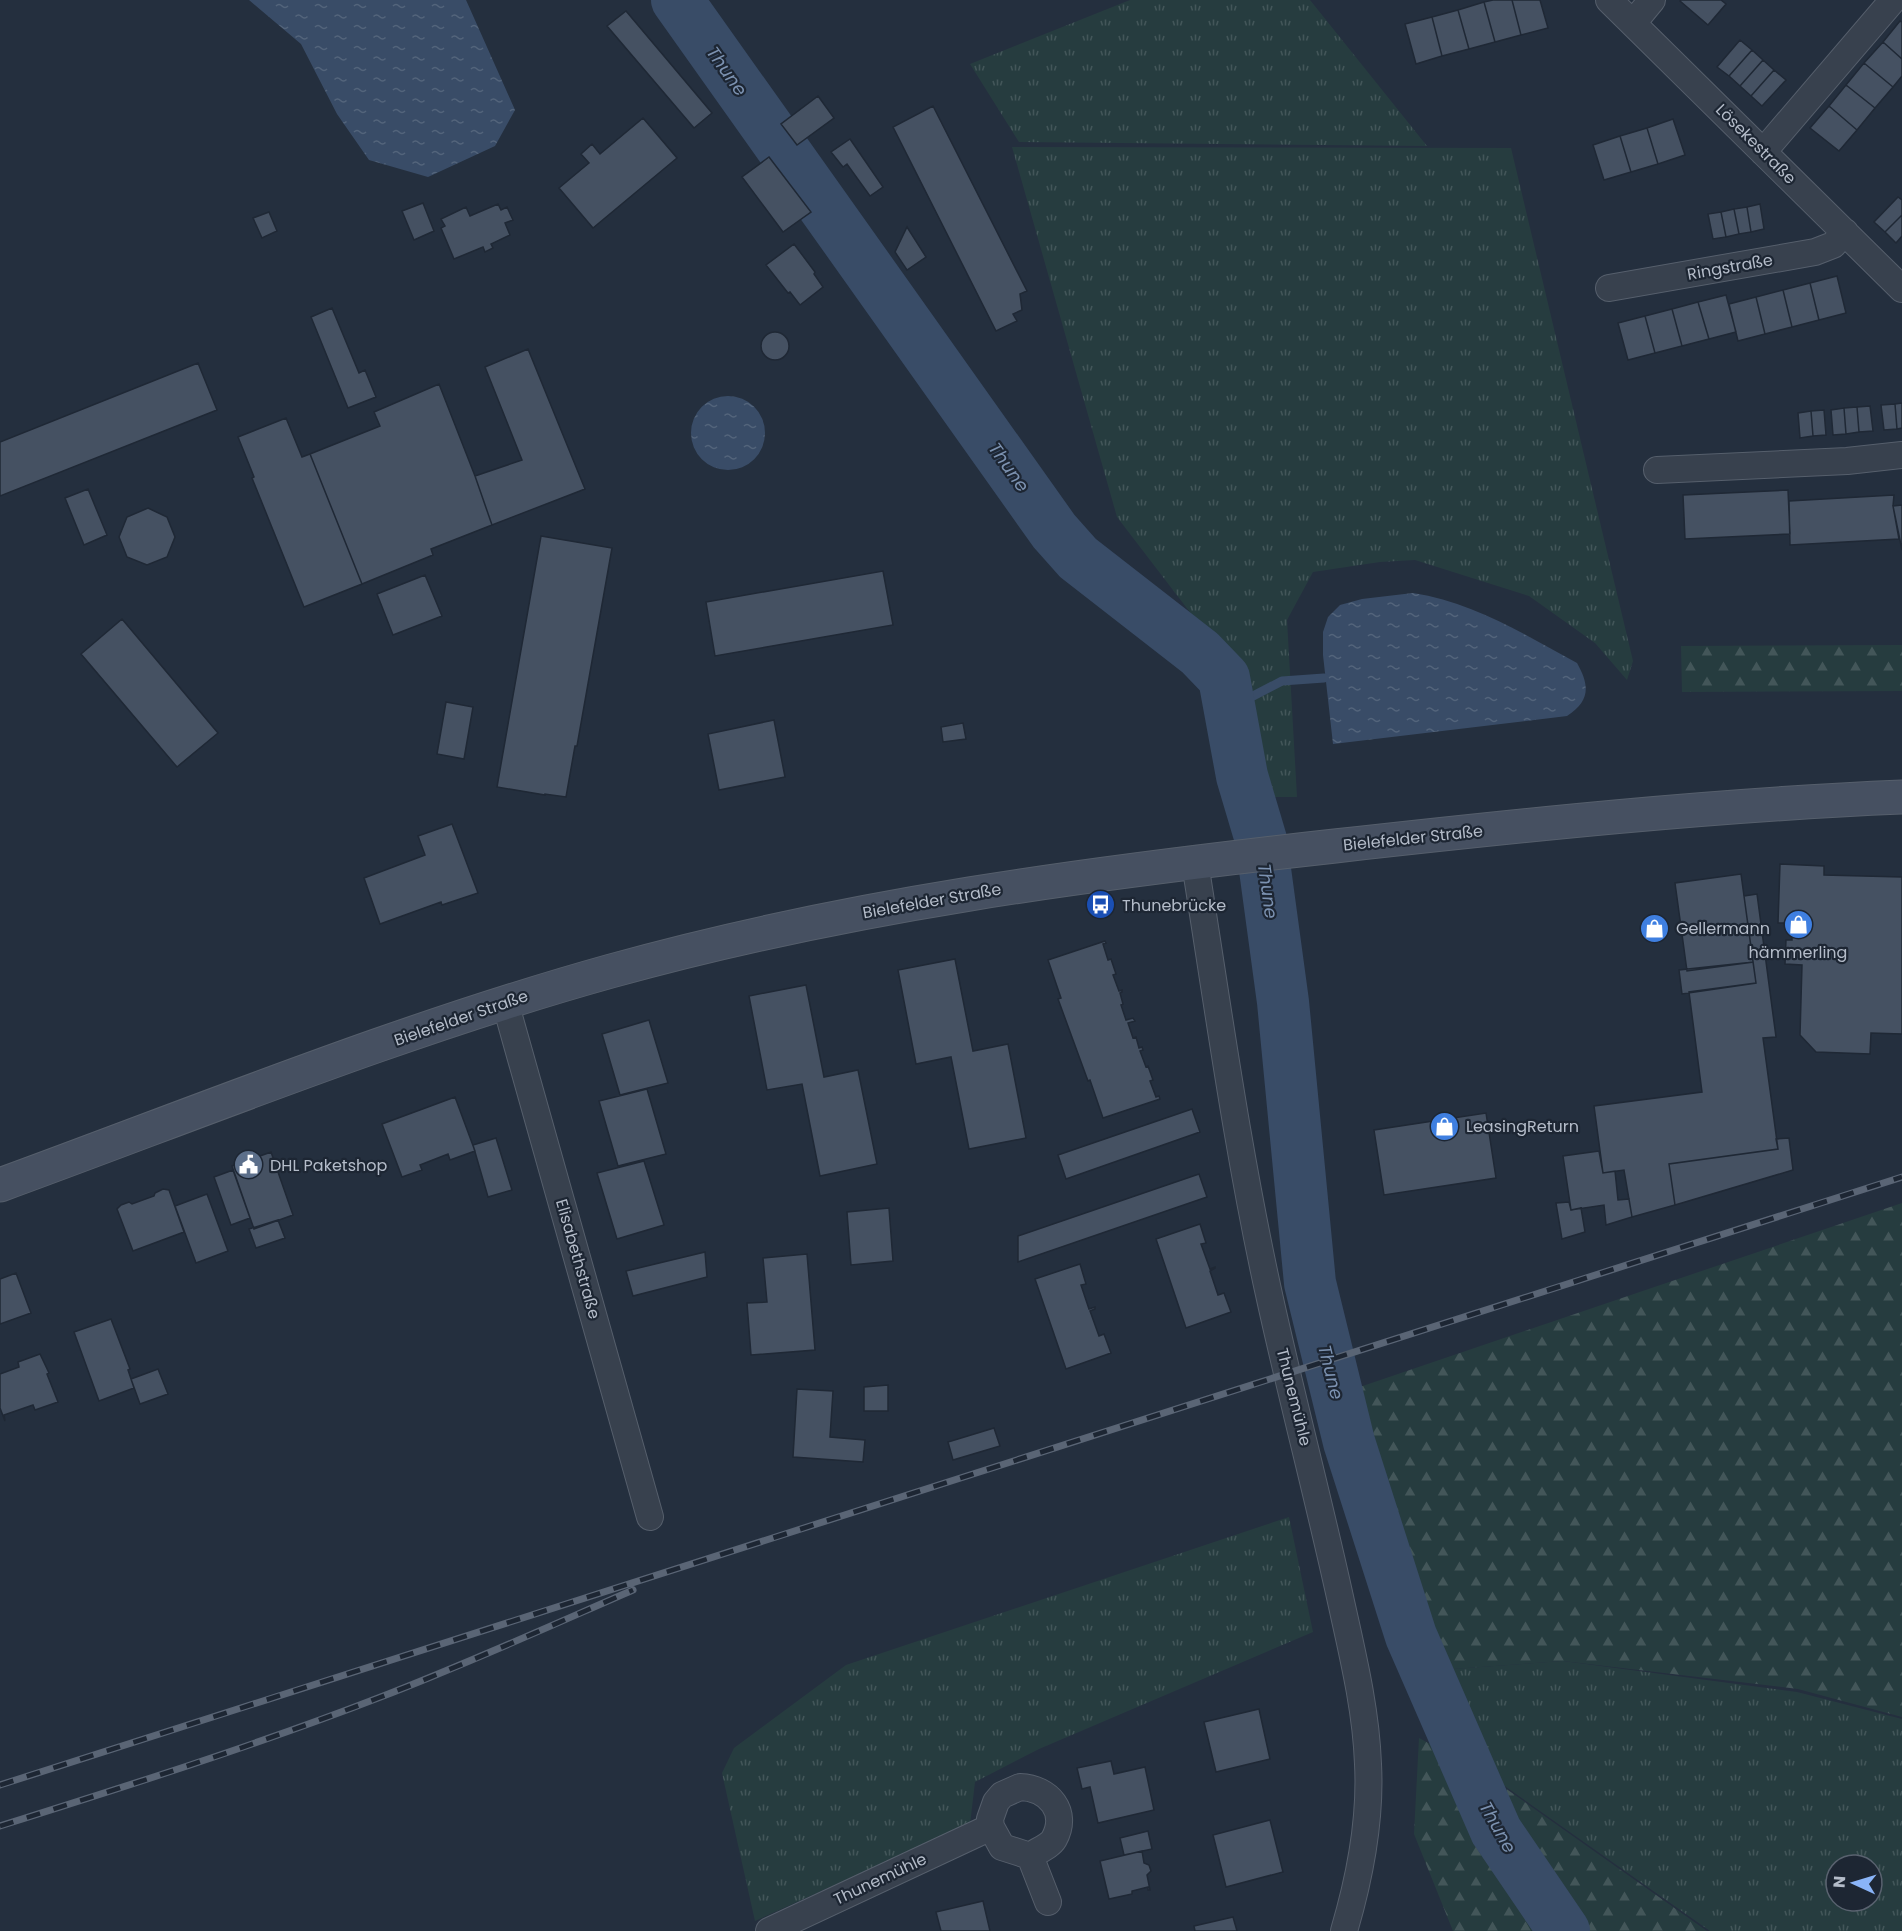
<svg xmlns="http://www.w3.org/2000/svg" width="1902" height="1931" font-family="Poppins,sans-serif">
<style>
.grass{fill:url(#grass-tufts);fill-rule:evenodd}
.forest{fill:url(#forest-firs)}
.water{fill:url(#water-ripples)}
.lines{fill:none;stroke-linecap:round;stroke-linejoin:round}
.stream{stroke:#394c67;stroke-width:9}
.river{stroke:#394c67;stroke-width:52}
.building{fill:#455162;stroke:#1f2835;stroke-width:1.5}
.minor-casing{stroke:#565f6c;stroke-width:28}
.secondary-casing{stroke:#565f6c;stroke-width:35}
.minor{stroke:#38414e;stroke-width:26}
.secondary{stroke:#465061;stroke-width:33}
.rail-casing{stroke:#5a6575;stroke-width:7}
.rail{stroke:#1d2633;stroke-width:4.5;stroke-dasharray:14;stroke-linecap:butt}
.labels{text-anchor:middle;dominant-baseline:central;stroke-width:4.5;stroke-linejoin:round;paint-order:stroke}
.street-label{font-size:16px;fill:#b4bcc9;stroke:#1d2633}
.poi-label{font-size:16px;fill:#b4bcc9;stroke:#1d2633;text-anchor:start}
.water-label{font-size:18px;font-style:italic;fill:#7c92b1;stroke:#1d2633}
</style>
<defs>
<pattern id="grass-tufts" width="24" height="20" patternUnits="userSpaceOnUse" patternTransform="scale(1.5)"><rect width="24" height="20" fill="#263c3f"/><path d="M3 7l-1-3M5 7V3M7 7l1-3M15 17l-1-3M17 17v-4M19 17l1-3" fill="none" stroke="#435659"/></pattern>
<pattern id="forest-firs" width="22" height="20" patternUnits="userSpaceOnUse" patternTransform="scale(1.5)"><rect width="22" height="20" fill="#263c3f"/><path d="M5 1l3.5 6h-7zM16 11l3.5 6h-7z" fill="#435659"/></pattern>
<pattern id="water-ripples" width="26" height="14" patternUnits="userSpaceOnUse" patternTransform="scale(1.5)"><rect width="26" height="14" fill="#394c67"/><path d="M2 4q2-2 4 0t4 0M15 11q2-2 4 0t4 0" fill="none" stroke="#53647b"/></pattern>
</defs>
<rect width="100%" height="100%" fill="#242f3e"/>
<path class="grass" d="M1130,0H1310L1427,146L1019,142L970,64Z
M1012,147L1511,148L1633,661L1627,680L1595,643L1529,596L1415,560L1380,562L1313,572L1287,620L1297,797H1271L1235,671L1117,517Z
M1289,1517L1313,1632L1039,1749L975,1782L970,1824L755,1921L722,1773L734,1748L846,1665Z
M1563,1661L1797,1692L1902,1719V1931H1710L1482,1770L1438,1670ZM1836,1865H1872V1901H1836Z"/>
<path class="forest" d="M1902,645V691L1682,692L1681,646Z
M1902,1203V1717L1798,1689L1563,1661L1438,1670L1378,1499L1345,1392Z
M1419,1738L1481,1771L1707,1931H1453L1414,1834Z"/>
<path class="water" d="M249,0H466L515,110L495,146L428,177L369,160L337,114L301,44Z
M691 433a37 37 0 1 1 74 0a37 37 0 1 1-74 0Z
M1413,593C1473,602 1525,635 1577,663C1590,686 1590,701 1567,716L1333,744L1323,655V632L1328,617L1340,605L1362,599Z"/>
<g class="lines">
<path class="stream" d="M1230,708L1282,681L1324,678"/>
<path class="river" d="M677,0L1054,531L1078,558L1200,653L1224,678L1242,776L1261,840L1283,1002L1310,1283L1349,1442L1411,1636L1496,1831L1564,1931"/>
</g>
<path class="building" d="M1493,0H1512L1521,35L1495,42L1484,2Z
M1512,0H1540L1548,28L1521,35Z
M1681,0H1721L1726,4L1708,25L1680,1Z
M1484,2L1495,42L1469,49L1458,10Z
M1458,10L1469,49L1442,56L1432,17Z
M626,11L712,113L694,128L607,26Z
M1432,17L1442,56L1416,64L1405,24Z
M1900,21L1902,22V59L1883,42Z
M1740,40L1752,50L1729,76L1717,67Z
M1883,42L1902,59V76L1893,87L1864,63Z
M1752,50L1763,60L1740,86L1729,76Z
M1763,60L1774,70L1751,96L1740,86Z
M1864,63L1893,87L1875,108L1846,85Z
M1774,70L1786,80L1762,106L1751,96Z
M1846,85L1875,108L1857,130L1829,106Z
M818,96L834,118L797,145L781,124Z
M933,106L1027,291L1020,294L1022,310L1013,314L1017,321L996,331L893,127Z
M1829,106L1857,130L1839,151L1810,128Z
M643,118L677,158L593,228L559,188L589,163L581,154L592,144L600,154Z
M1673,119L1685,155L1658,164L1647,128Z
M1647,128L1658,164L1631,172L1620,136Z
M1620,136L1631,172L1604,180L1593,145Z
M850,139L883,187L870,196L847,164L843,167L831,152Z
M769,157L811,212L783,232L742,177Z
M1898,197L1902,200V215L1885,232L1874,222Z
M423,203L434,231L414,240L402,211Z
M498,204L501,210L507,207L513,220L505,223L510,235L491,244L493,248L485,252L483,247L454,259L441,228L445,226L441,219L466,207L470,216Z
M1760,204L1764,229L1751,232L1747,207Z
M1747,207L1751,232L1739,234L1734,209Z
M1734,209L1739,234L1726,237L1721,212Z
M269,212L277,231L262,238L253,218Z
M1721,212L1726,237L1713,239L1708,214Z
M1902,215V236L1896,243L1885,232Z
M907,227L926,257L907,270L895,252Z
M794,244L815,272L814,274L823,287L800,305L790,292L788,293L766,265Z
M1837,276L1846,313L1819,320L1810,283Z
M1810,283L1819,320L1792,327L1783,290Z
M1783,290L1792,327L1765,334L1756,297Z
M1726,295L1736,332L1709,339L1698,302Z
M1756,297L1765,334L1738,341L1729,304Z
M1698,302L1709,339L1682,346L1672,309Z
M332,308L359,373L365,370L376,397L348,408L311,317Z
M1672,309L1682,346L1655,353L1645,316Z
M1645,316L1655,353L1628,360L1618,323Z
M761 346a14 14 0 1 1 28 0a14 14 0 1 1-28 0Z
M528,349L585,489L492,525L475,476L522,460L485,367Z
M198,363L217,410L0,496V442Z
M439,384L475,476L492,525L431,549L433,555L362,584L310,454L380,426L374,412Z
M1902,403V428L1897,429L1895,404Z
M1895,404L1897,429L1884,430L1881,405Z
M1870,406L1873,431L1859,432L1857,407Z
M1857,407L1859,432L1846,434L1844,408Z
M1844,408L1846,434L1833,435L1831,410Z
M1824,410L1826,435L1813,436L1811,411Z
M1811,411L1813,436L1800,438L1798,413Z
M286,418L302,457L310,454L362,584L304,607L252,478L254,477L238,437Z
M88,489L107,535L84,545L65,498Z
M1788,490L1790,534L1685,539L1683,495Z
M1894,495L1893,506L1899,539L1790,545L1789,501Z
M1902,505V550L1893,506Z
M148,508L167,517L175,537L167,557L147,565L127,557L119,537L127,517Z
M541,536L612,548L577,746H575L566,797L545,794V795L497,787Z
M883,571L893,625L715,656L706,602Z
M425,575L442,616L393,635L377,594Z
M122,619L218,733L177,767L81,654Z
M446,702L473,707L464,759L437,754Z
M774,720L785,777L719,790L708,734Z
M963,723L966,739L943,742L941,727Z
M452,824L478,893L442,905L441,902L380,924L364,878L425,855L418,836Z
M1780,864L1824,866V875L1902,877V1034L1871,1033L1870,1054L1816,1052L1800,1035L1802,965L1785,964L1786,940H1792V923H1778Z
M1741,874L1753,962L1687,971L1675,883Z
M1757,894L1776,1037L1763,1038L1778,1149L1669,1164L1675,1205L1632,1217L1624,1170L1603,1173L1594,1106L1702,1092L1689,992L1756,983L1744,896Z
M1105,941L1106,943L1103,944L1108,960L1111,959L1116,974L1113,975L1119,991L1122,990V992L1120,993L1123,1004L1121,1005L1126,1020L1133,1018L1135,1021L1128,1023L1133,1038L1136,1037L1139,1048L1142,1047L1143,1050L1140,1051L1146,1067L1148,1066L1153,1080L1150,1081L1156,1097L1159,1096L1160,1099L1103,1118L1090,1080L1088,1081L1058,999L1061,998L1048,960Z
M955,959L973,1051L1008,1044L1026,1138L969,1149L951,1057L916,1064L898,970Z
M1753,962L1756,983L1682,994L1679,970Z
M806,985L824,1077L858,1070L877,1164L820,1176L802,1084L767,1090L749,996Z
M649,1020L668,1083L620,1095L602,1034Z
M647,1089L666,1154L618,1166L599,1101Z
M455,1097L475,1151L450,1160L448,1154L420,1165L422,1170L402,1177L382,1124Z
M1192,1109L1200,1132L1066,1179L1058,1155Z
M1486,1113L1496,1178L1384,1195L1374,1130Z
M496,1138L512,1190L488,1197L473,1145Z
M1789,1138L1793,1170L1675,1205L1669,1164L1778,1149L1776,1139Z
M1599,1151L1603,1173L1615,1171L1618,1200L1629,1199L1632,1217L1606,1225L1604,1205L1571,1210L1563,1156Z
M271,1152L293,1215L254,1229L232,1166Z
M644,1161L664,1225L617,1239L597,1173Z
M233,1170L250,1218L231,1225L214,1177Z
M1199,1174L1207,1197L1018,1262V1236Z
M163,1189L169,1190L184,1232L133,1251L117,1209L121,1205L129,1202L132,1204L154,1196L155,1193Z
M207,1194L228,1251L196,1263L175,1206Z
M1569,1202L1571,1210L1581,1208L1585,1232L1562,1239L1556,1203Z
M889,1208L893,1261L851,1265L847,1212Z
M278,1220L285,1238L256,1248L249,1229Z
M1200,1224L1206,1243L1201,1244L1210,1269L1215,1267V1268L1210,1271L1218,1295L1224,1293L1231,1312L1186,1328L1156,1239Z
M705,1252L707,1277L633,1296L626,1271Z
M807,1254L815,1350L751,1355L747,1303L767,1302L763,1258Z
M1080,1264L1086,1284L1081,1285L1089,1309L1095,1307V1309L1090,1311L1099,1336L1104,1334L1111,1353L1066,1369L1035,1279Z
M16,1273L31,1313L0,1324V1279Z
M111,1319L130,1369L128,1370L134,1388L99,1401L74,1332Z
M40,1354L49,1373L47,1374L58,1402L35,1410L33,1405L4,1415L5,1421L0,1408V1374L19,1367L18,1362Z
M158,1369L168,1394L140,1404L131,1379Z
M888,1385V1411H864V1387Z
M797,1389L833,1391L830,1437L865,1440L863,1462L793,1457Z
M994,1428L1000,1446L953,1460L948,1442Z
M1259,1709L1270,1759L1216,1772L1204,1722Z
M1111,1761L1114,1774L1145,1767L1154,1810L1098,1823L1090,1787L1082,1789L1077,1768Z
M1270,1820L1283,1872L1226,1887L1213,1835Z
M1148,1831L1152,1849L1124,1855L1120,1838Z
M1142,1851L1144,1863L1149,1865L1151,1871L1147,1875L1150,1890H1148V1887L1132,1891V1894L1109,1899L1100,1861Z
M983,1901L990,1931H941L936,1912Z
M1233,1917L1237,1931H1195L1194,1926Z"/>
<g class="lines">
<defs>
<path id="minor" d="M1609,0L1902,289
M1633,23L1652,0
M1763,152L1893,0
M1609,288L1815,252L1833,245L1845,232
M1657,470L1847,461L1902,455
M1195,863C1218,1008 1238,1155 1270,1299C1292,1399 1318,1497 1340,1597C1352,1652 1366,1708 1368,1764C1371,1820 1360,1877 1344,1931
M505,1002L650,1517
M1020,1787C1049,1788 1069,1812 1054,1839C1050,1846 1037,1851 1030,1856L1002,1847L991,1827L990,1819L996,1802L1002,1795Z
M1030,1856L1048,1902
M769,1931L991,1827"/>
<path id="secondary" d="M0,1185C202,1111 403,1029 611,971C848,905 1091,873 1335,846C1523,825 1713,805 1902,797"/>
</defs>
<use href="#minor" class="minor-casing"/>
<use href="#secondary" class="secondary-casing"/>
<use href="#minor" class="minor"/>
<use href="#secondary" class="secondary"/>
<defs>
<path id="rail" d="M0,1785L1902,1177
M0,1826C127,1786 254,1746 378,1698C464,1665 548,1627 633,1590"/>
</defs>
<use href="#rail" class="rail-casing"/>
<use href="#rail" class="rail"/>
</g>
<defs>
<symbol id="bus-disc" viewBox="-11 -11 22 22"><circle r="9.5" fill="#1a4fb4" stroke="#1d2633"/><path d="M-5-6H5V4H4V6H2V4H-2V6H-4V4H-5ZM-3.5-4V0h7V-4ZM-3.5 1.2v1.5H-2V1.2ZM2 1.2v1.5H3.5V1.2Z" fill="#fff"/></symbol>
<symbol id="shop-disc" viewBox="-11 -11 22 22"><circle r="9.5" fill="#3f7fe0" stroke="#1d2633"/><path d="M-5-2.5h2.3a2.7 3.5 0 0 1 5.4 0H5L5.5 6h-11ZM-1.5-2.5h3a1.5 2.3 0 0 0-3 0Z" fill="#fff"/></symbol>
<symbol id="civic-disc" viewBox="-11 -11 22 22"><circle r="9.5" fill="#5c6f8a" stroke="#1d2633"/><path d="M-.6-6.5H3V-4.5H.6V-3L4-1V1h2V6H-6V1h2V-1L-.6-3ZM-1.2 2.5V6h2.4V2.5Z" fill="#fff"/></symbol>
</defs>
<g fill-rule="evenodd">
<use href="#bus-disc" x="1084" y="888" width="33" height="33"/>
<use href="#shop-disc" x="1782" y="908" width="33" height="33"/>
<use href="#shop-disc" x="1638" y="912" width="33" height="33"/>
<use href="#shop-disc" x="1428" y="1110" width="33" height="33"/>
<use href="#civic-disc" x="232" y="1148" width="33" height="33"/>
</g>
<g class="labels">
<g class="street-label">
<text transform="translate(1756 144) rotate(45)">Lösekestraße</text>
<text transform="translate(1730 267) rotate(-10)">Ringstraße</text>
<text transform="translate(1413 838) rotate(-6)">Bielefelder Straße</text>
<text transform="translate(932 901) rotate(-10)">Bielefelder Straße</text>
<text transform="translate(461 1018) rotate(-19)">Bielefelder Straße</text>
<text transform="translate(578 1259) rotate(74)">Elisabethstraße</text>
<text transform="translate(1294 1397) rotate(76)">Thunemühle</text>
<text transform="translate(880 1879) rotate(-25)">Thunemühle</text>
</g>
<g class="poi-label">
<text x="1122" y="905">Thunebrücke</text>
<text x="1676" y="928">Gellermann</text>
<text x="1798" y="952" text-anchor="middle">hämmerling</text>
<text x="1466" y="1126">LeasingReturn</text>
<text x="270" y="1165">DHL Paketshop</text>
</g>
<g class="water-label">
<text transform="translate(727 71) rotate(55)">Thune</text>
<text transform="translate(1009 467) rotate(55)">Thune</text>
<text transform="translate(1268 891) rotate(82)">Thune</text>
<text transform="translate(1331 1372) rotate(76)">Thune</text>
<text transform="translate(1498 1827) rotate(61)">Thune</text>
</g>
</g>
<g transform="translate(1854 1883) rotate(274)"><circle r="28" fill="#1d2633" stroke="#59626f" stroke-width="1.5"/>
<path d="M0-4.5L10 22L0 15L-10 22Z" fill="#8ab4f8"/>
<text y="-9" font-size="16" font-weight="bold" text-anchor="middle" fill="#b4bcc9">N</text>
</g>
</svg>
